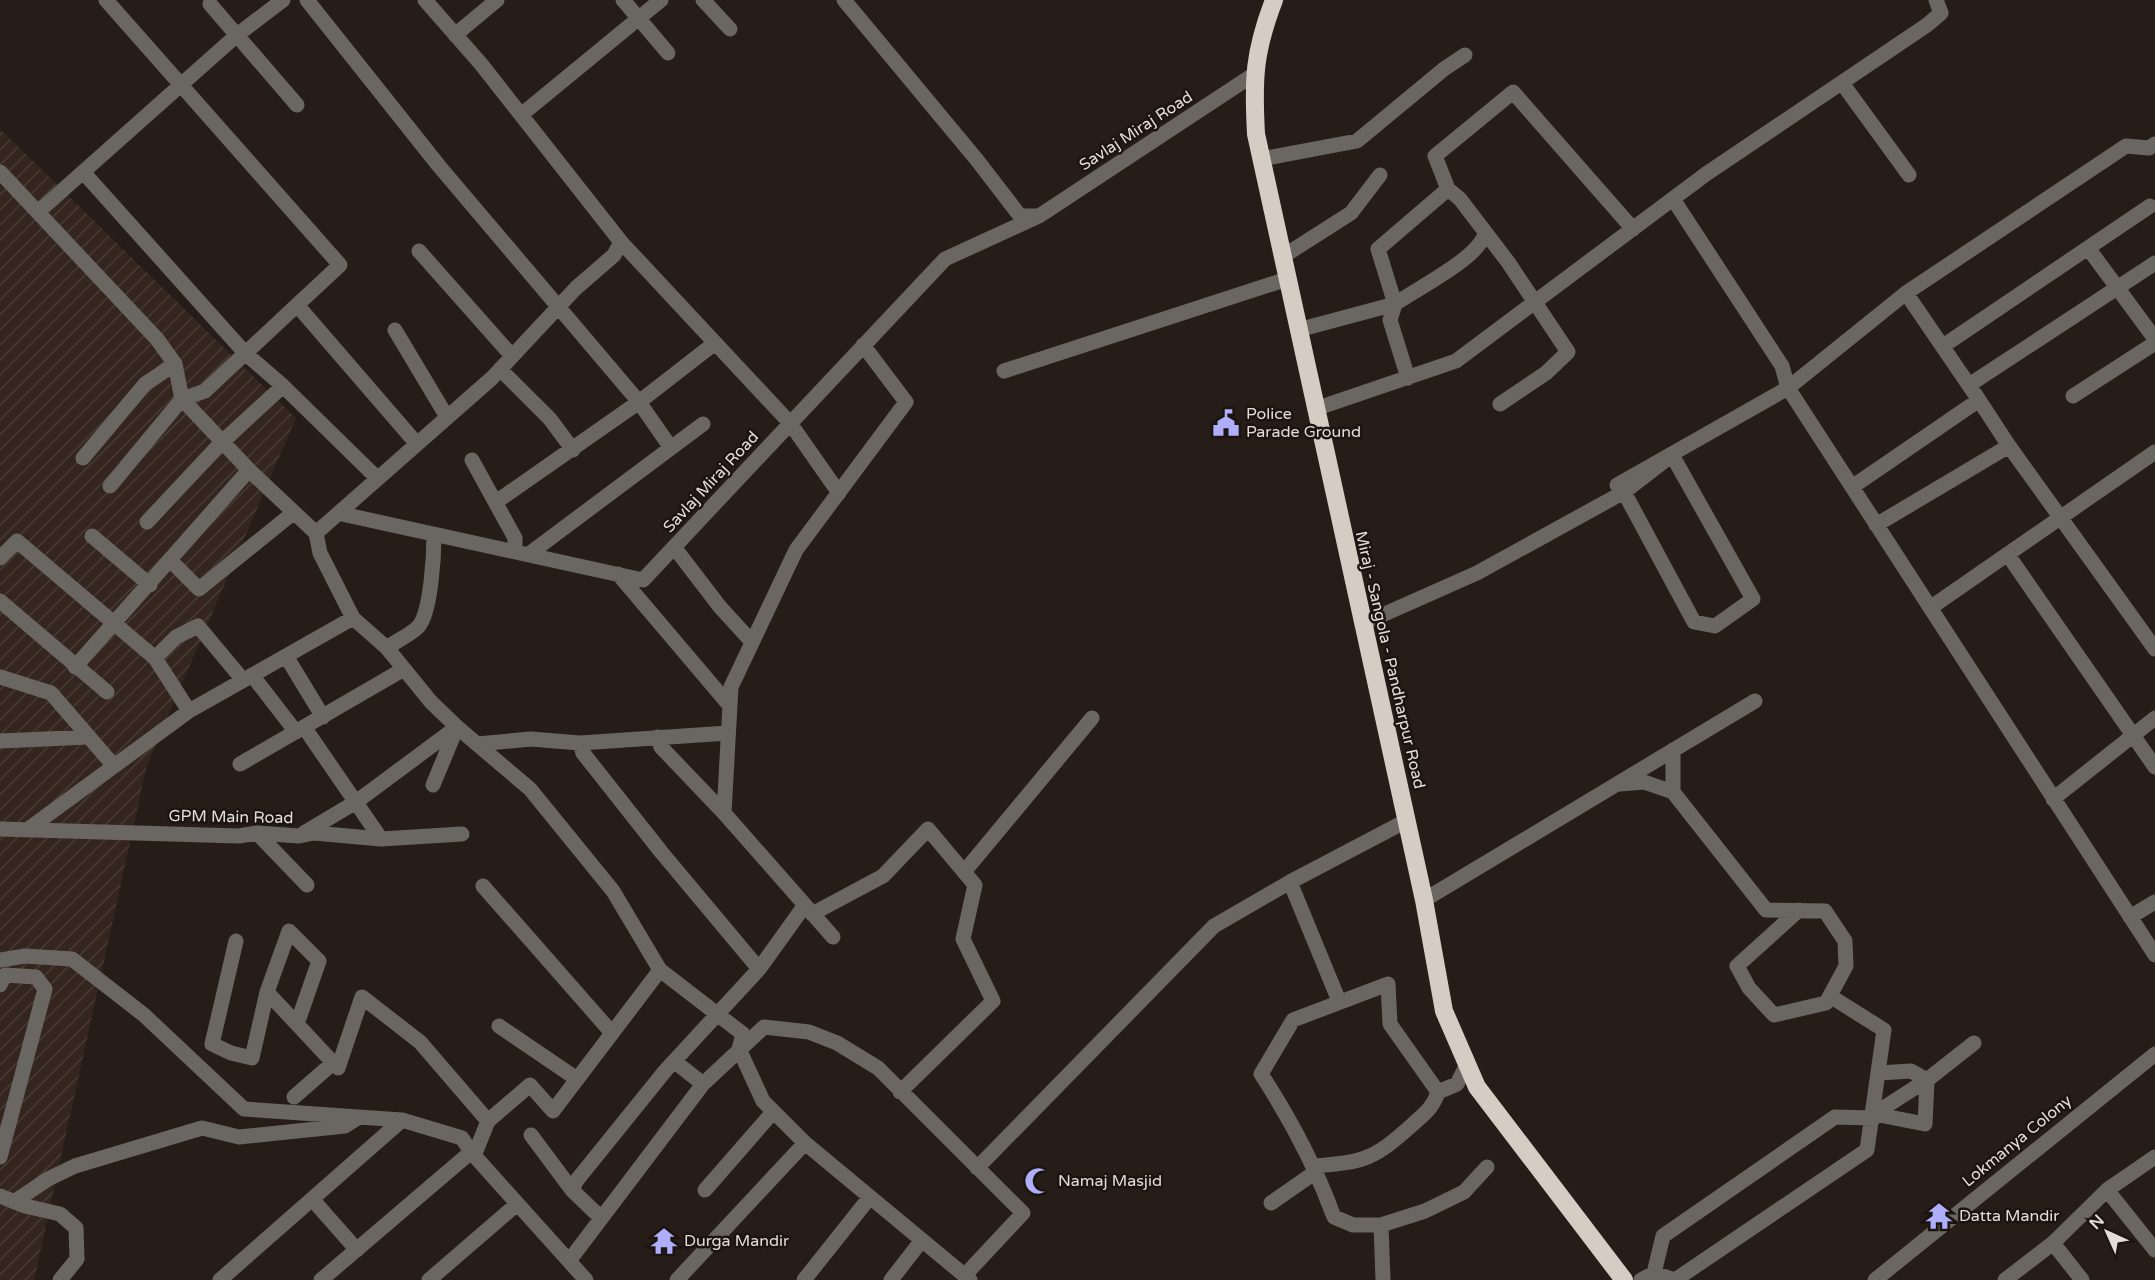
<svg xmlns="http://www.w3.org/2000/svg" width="2155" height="1280" font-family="'Varela Round',sans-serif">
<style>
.industrial{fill:url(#industrial-furrows)}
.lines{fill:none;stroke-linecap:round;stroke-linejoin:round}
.minor{stroke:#6a6763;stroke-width:15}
.highway{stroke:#d5cdc3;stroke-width:18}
.labels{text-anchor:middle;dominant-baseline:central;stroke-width:5;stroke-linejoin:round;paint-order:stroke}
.street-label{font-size:16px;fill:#e3ddda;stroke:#1c1410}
.poi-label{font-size:16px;fill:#e3ddda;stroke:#1c1410;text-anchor:start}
</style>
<defs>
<pattern id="industrial-furrows" width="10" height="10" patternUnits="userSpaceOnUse" patternTransform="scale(1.5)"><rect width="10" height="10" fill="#34261f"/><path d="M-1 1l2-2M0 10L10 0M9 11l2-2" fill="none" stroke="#483b34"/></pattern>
</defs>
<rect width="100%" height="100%" fill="#261d19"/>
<path class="industrial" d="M0,129L296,418L147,765L34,1280H0Z"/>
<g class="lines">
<path class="minor" d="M106,0L340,265L297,305
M307,0L439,166L639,402L671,448
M425,0L481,64L621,242L614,255L576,288L492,378L316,533L320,553L353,618L387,648L431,702L457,727L530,789L613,891L660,970
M623,0L668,53
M703,0L730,29
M844,0L977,160L1020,216H1039L1253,75
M210,4L297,105
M455,35L497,0
M1842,83L1909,175
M521,115L661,0
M1261,159L1357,141L1444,69L1465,55
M0,172L157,339L175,364L182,399L249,470
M84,173L246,354L283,386
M1448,189L1435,156L1513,92L1633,229
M1673,199L1782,366L1788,388L1906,293
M38,212L237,35L283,0
M621,242L790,423L839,493
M2088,248L2155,339
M419,251L512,356
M1282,257L1351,213L1380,175
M395,330L447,417
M1298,330L1395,304L1378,249L1448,189L1460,199L1508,262L1568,352L1546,373L1500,404
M1943,346L2150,206
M500,369L550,419L573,450
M1004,371L1287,279
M1408,378L1390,320L1395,304C1418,288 1477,259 1485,234
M1969,385L2155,263
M2073,396L2155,343
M1979,400L1906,293L2126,146L2149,148L2155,144
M1315,409L1456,361L1706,174L1927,25L1941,13L1936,0
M2009,446L2155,649
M1672,455L1624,492L1617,485L1788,388L2155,955
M83,458L145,384L175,364
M472,460L515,538V551
M110,486L182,399L205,391L297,305L417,444
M1852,487L1979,400L2009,446L1876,525
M496,502L639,402L715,343
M342,514L643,580L945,259L1039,216
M147,522L222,442L283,386L377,478
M92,536L150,585
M674,547L720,607L752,642
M529,554L703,424
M2008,555L2155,767
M0,558L17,541L155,658L189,711
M170,560L199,589L293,513
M618,574L730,706
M0,601L107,692
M1930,608L2155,452
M1362,624L1477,573L1624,492L1694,622L1715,626L1753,599L1672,455
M387,648C396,641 410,635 418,627C431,613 434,555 434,535
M286,656L323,717
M155,658L176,637L198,626L243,680
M75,667L249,470L316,533
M252,675L296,732
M0,677L51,693L114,766
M304,727L381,839
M658,737L661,747L724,813
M0,741L89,737
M580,743L583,753L662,853L759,969
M477,744L531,739L580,743L728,733
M240,764L404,669
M1620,784L1644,782L1673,792V750
M433,785L457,727
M1673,792L1766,910L1825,911L1845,941L1846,966L1826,1003L1774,1015L1749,988L1737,966L1799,910
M2053,799L2155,718
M0,829L239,836L257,833L299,836L314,833L381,839L462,834
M27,830L189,711L353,618
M257,833L307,885
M304,833L356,802L457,727
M964,872L1092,718
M1290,882L1339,1001
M483,886L612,1033
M1424,900L1755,701
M812,914L883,876L928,829L975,885L963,939L993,1001L900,1092
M2130,917L2155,902
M833,937L724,813L731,687L796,550L906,402L863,345
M236,941L212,1044L231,1053L252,1058L267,992L338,1068L362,997L420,1042L488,1121L474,1156
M0,960L25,956L72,959L144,1015L244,1109L402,1120
M0,985L5,975L36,977L45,989L0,1157
M267,992L289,931L319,961L297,1024
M499,1026L577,1079
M703,1084L764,1027L809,1032L837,1043L878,1068L1023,1213L965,1275
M1438,1092L1390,1024L1388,984L1293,1020L1261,1074C1291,1120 1315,1165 1334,1217L1353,1225H1381L1425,1211L1464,1192L1487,1167
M294,1097L333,1063
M1874,1114L1925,1124L1927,1080L1911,1071L1879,1073
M1874,1114L1927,1080L1974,1043
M488,1121L530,1085L553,1111L660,970L743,1034L739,1049L763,1101L805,1143
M531,1135L572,1190
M471,1152L586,1280
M1315,1166C1365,1162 1374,1159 1412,1125C1424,1114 1433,1108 1438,1092L1457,1084L1467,1064
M977,1168L1214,926L1290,882L1406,821
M705,1190L773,1112
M2107,1190L2155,1250
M0,1196L25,1206L60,1214L76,1228L77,1259L60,1280
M312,1199L357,1250
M14,1202L48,1179L75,1166L202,1128L239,1137L345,1126L356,1119
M1271,1203L1317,1171
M601,1218L572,1190L577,1180L665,1071L759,969L805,905
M1381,1225L1383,1280
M2053,1243L2082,1280
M569,1261L703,1084L674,1061
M1654,1273L1663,1236L1835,1117L1874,1118
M220,1280L402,1120L462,1138L471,1152L321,1280
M429,1280L517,1204
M677,1280L805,1143L970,1280
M804,1280L870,1197
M891,1280L922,1240
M1641,1280L1654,1273L1675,1280L1867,1150L1884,1030L1830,996
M1875,1280L2155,1054
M2005,1280L2053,1243L2107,1190L2155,1157"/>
<path class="highway" d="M1274,0C1254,52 1253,79 1256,134L1424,900L1444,1011L1477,1087L1624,1280"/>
</g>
<defs>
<symbol id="civic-bare" viewBox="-9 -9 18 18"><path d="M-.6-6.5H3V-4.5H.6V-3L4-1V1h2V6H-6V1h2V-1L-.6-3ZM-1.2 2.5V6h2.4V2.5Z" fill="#afaefa" stroke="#1c1410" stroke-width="2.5" paint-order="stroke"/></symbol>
<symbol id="mosque-bare" viewBox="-9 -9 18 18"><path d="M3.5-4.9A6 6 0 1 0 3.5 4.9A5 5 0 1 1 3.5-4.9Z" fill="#afaefa" stroke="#1c1410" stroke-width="2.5" paint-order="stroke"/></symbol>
<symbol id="temple-bare" viewBox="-9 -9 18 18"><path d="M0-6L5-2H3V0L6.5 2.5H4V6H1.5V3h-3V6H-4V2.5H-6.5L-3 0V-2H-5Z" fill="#afaefa" stroke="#1c1410" stroke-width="2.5" paint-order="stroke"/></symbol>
</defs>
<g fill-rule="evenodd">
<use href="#civic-bare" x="1207" y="404" width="38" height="38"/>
<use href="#mosque-bare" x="1019" y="1162" width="38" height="38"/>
<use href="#temple-bare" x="1920" y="1197" width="38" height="38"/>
<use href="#temple-bare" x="645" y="1222" width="38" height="38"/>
</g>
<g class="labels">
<g class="street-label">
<text transform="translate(1136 131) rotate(-33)">Savlaj Miraj Road</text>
<text transform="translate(711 482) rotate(-47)">Savlaj Miraj Road</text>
<text transform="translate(1390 660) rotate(77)">Miraj - Sangola - Pandharpur Road</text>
<text transform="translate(231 817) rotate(1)">GPM Main Road</text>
<text transform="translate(2017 1141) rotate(-39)">Lokmanya Colony</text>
</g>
<g class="poi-label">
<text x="1246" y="414">Police<tspan x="1246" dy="18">Parade Ground</tspan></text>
<text x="1058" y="1181">Namaj Masjid</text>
<text x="1959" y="1216">Datta Mandir</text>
<text x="684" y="1241">Durga Mandir</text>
</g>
</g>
<g transform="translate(2107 1232) rotate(315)" stroke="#1c1410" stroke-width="4.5" paint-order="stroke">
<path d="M0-4.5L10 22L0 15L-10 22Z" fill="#e3ddda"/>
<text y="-9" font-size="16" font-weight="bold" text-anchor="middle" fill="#e3ddda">N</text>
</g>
</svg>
